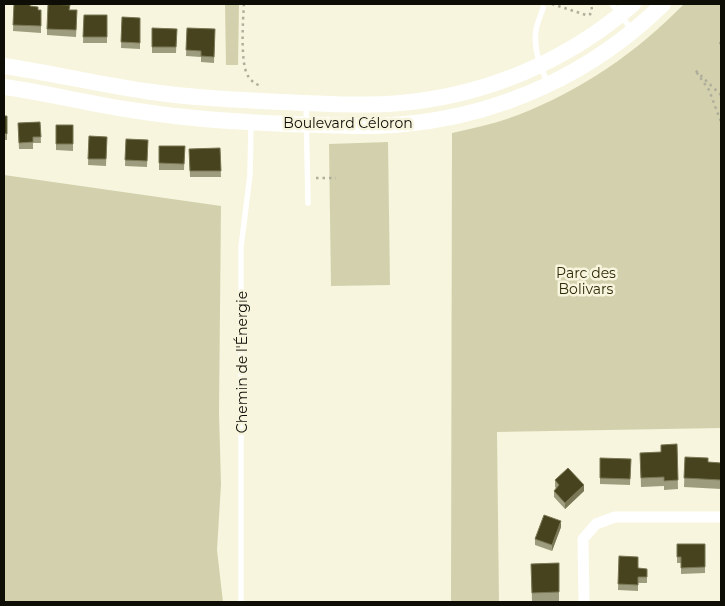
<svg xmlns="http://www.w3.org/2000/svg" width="725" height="606" font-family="Montserrat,sans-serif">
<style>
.green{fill:#d3d1ad}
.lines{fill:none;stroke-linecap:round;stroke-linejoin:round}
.path{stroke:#afae9b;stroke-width:2.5;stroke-dasharray:2.5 4;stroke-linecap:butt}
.lane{stroke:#fff;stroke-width:5.5}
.street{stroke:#fff;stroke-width:11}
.secondary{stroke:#fff;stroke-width:16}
.wall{fill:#9e9c7e}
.shaded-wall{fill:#7b7857}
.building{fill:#46431e;stroke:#7b7857}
.labels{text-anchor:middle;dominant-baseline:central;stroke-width:5;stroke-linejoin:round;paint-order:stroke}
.street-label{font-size:14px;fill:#0e0d06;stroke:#f7f5dd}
.park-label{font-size:14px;fill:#2e2a08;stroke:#f7f5dd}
</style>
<rect width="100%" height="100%" fill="#f7f5dd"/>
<path class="green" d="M225,4H239L238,65H226Z
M684,4H721V428L497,432L499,602H451L452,133C474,128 497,123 518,115C582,90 636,53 684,4Z
M388,142L390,285L331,286L329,144Z
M4,175L221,206L219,413L221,484L217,550L223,602H4Z"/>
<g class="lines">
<path class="path" d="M244,4C243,19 240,64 248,76C251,81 255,84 261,86
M552,4L586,15L590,14
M591,15L590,14L592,10L591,4
M719,43H721
M721,95L695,70L709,90L721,122
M316,178H336"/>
<path class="lane" d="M612,4L632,30
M543,8C541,15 537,23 536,30C533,49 540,67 548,83
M306,105L308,203
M241,602V247L250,175L251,125"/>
<path class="street" d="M584,602L583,539L596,524L615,517H721"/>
<path class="secondary" d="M4,66C51,73 98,84 145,91C191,98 238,100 284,102C323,104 362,106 401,103C487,95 568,61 633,4
M4,87C49,93 93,105 138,111C187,119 238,122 288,124C327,125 367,128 405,124C503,115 594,72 663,4"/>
</g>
<path class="wall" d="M14,4L30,6L38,10H41V33L13,31Z
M70,10L77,17L76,37L47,35V29Z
M84,15H107V43H83Z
M122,17L140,18V49L121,48Z
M152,28L177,29L176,53H152Z
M187,28L215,29L214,63L201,62V57L186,56Z
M4,116H7V140H4Z
M40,122L41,143H33V149H19L18,123Z
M56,125H73V151L56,150Z
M89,136L107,137L106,166L88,165Z
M126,139L148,140L147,167L125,166Z
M159,146H185L184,170H159Z
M220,148L221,177H190L189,149Z
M677,444L678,489L664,490V486L641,487L640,453L661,452Z
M685,457L708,462L721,463V489L684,487Z
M600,458L631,459L630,485L600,484Z
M555,480L584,491L565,509L554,497V491L556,488L555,487Z
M561,527L552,551L535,545V539Z
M677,544H705V573L681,574V563H677Z
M619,556L638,568L647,569V583H638V591L618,590Z
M559,563V601L532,602L531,564Z"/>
<path class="shaded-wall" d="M584,485V491L565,509V503Z
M561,521V527L552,551V545Z"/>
<path class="building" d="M14,4H30V6L38,7V10H41V26L13,25Z
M48,4L70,5L69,10H77L76,30L47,29Z
M84,15H107V37H83Z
M122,17L140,18V43L121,42Z
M152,28L177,29L176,47H152Z
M187,28L215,29L214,57L201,56V51L186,50Z
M4,116H7V134L4,133Z
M40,122L41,137H33V142L19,143L18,123Z
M56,125H73V144H56Z
M89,136L107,137L106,159H88Z
M126,139L148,140L147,161L125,160Z
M159,146H185L184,164L159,163Z
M220,148L221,171H190L189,149Z
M677,444L678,480L664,481V477L641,478L640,453L661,452V445Z
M685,457L708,458V462L721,463V480L684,478Z
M600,458L631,459L630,479L600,478Z
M568,468L584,485L565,503L554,491L559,485L555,480Z
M544,515L561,521L552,545L535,539Z
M677,544H705V567L681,568V557H677Z
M619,556L638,557V568L647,569V577H638V585L618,584Z
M559,563V592L532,593L531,564Z"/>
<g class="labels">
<g class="street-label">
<text x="348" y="123">Boulevard Céloron</text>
<text transform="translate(242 362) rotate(-90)">Chemin de l'Énergie</text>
</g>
<g class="park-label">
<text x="586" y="273">Parc des<tspan x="586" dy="16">Bolivars</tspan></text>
</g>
</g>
<rect width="725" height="606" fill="none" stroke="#0e0d06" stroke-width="10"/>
</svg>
